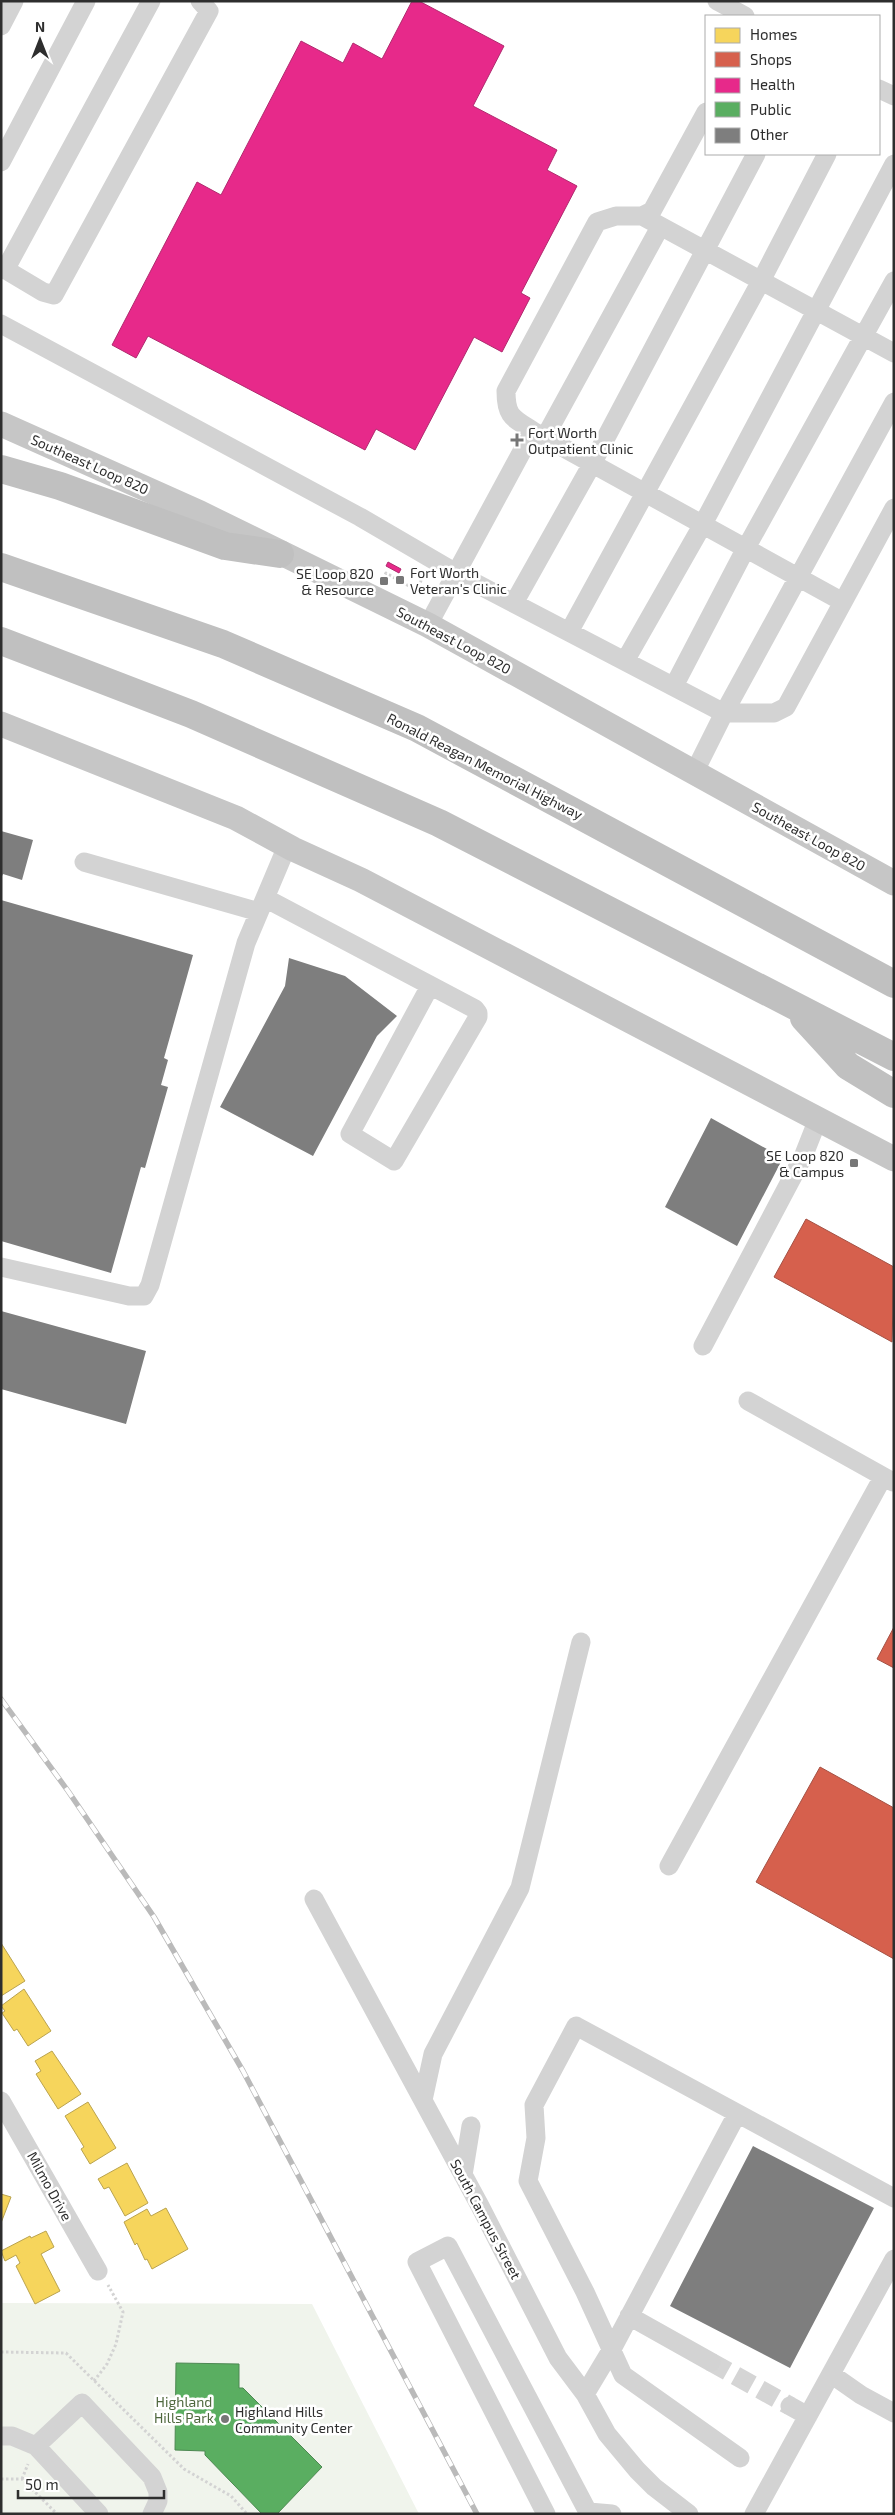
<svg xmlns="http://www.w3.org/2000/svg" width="895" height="2515" font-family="'Exo 2',sans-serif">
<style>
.green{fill:#f0f4ec}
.homes{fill:#f6d55c;stroke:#baa34e}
.shops{fill:#d6604d;stroke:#a45144}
.health{fill:#e7298a;stroke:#b02a6e}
.public{fill:#5aae61;stroke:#4d8852}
.building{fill:#7e7e7e}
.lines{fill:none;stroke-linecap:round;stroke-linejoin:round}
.minor-tunnel{stroke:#d5d5d5;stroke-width:19;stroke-dasharray:19 9;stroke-linecap:butt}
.path{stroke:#d3d3d3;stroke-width:3;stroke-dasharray:2.5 2.5;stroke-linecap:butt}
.minor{stroke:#d3d3d3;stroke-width:19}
.major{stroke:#c6c6c6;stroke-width:25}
.highway{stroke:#c0c0c0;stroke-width:28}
.rail-casing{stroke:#bababa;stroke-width:5.5}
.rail{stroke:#fff;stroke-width:4;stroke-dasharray:11;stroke-linecap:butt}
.poi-dot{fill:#777;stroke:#fff;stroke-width:2}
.labels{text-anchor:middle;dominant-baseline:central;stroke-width:5;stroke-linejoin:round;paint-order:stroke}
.poi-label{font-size:14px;fill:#2e2e2e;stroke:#fff;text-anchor:start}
.street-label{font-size:14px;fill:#2e2e2e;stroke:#fff}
.park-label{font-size:14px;fill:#4f683e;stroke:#fff}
</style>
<rect width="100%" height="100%" fill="#fff"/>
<path class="green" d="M1,2303L312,2304L419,2514H1Z"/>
<path class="homes" d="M1,1943L25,1981L1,1996Z
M24,1989L51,2031L28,2046L17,2029L14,2031L2,2013L5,2011L1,2006Z
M52,2051L81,2094L58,2109L36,2074L41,2071L35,2061Z
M88,2102L116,2148L90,2164L81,2149L84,2147L65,2116Z
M127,2163L148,2203L125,2216L109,2187L104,2189L98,2179Z
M1,2194L11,2197L1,2223Z
M166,2208L188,2249L152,2269L147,2259L145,2260L137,2243L135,2245L124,2222L147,2209L151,2216Z
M46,2231L54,2247L41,2254L60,2291L35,2304L16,2266L20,2263L16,2255L5,2261L1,2251L30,2236L31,2238Z"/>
<path class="shops" d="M806,1219L894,1267L892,1342L774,1277Z
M894,1627V1668L877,1659Z
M820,1767L894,1808V1959L756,1882Z"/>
<path class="health" d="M412,1H419L504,46L473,106L557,150L547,170L577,186L521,293L530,298L502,352L474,337L415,450L376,429L365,450L148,336L136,358L112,345L197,182L221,195L301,41L343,63L353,43L382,59Z
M388,562L401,569L399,573L386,566Z"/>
<path class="public" d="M176,2363L239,2364V2388H243L322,2467L277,2514H262L205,2455V2451L175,2450Z"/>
<path class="building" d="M1,831L33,840L22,880L3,874L1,878Z
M1,900L193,955L164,1058L168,1060L161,1085L168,1087L145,1168L141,1167L111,1273L1,1241Z
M289,958L345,976L397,1016L377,1036L313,1156L220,1107L285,986Z
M711,1118L783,1158L737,1246L665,1207Z
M1,1311L146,1351L126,1424L1,1389Z
M753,2146L874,2208L790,2368L670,2306Z"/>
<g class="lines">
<path class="minor-tunnel" d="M711,2362L790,2406"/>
<path class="path" d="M383,579L386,573L416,590L424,575
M1,2352L66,2353L184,2469L231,2496L247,2514
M94,2381L107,2364L116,2344L123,2312L108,2285
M1,2479H22L57,2514
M22,2479L28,2464"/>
<path class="minor" d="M717,1L745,16
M1,26L14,1
M879,89L894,96
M1,162L86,1
M642,216L894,353
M1,267L43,292L54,295L209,11L200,1
M5,270L151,1
M1,324L360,517L456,573L724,713L894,402
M533,431C513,418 506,417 506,391L597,222L616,216H642L652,211L706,112
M545,437L660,227
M843,602L894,508
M514,603L592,464L756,154
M428,625L533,431L843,602L786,707L774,713H724L694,773
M569,632L761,281L827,154
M625,661L703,524L894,164
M674,686L746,548L894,281
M84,862L259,912
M265,898L475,1009L478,1013V1017L394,1161L350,1134L430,986
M1,1267L129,1296H144L150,1285L246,943L287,846
M703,1346L803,1157L818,1119
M748,1401L893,1482
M669,1866L883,1477
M314,1899L480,2206L558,2358L585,2394L607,2434L637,2470L654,2487L689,2514
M423,2100L433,2054L520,1888L581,1642
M1,2101L98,2271
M463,2175L471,2126
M629,2316L711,2362
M831,2374L861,2395L894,2413
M585,2394L612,2349L737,2114
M790,2406L808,2416
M1,2436H12L36,2446
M740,2458L623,2375L585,2292L528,2181L536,2138L534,2105L576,2026L894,2198
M589,2512L612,2514
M99,2514L36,2446L82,2403L152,2477L158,2492V2501L152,2514
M546,2514L417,2262L448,2246L589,2514
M754,2514L894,2259"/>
<path class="major" d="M1,424L200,513L428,625L894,883
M1,724L236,818L293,849L361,880L894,1159"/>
<path class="highway" d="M1,469L60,486L225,546L280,554
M1,567L223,644L417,728L894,984
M1,641L191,714L439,823L894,1057
M804,1018L848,1066L894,1094"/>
<defs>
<path id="rail" d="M1,1699L68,1791L154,1917L243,2071L477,2514"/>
</defs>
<use href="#rail" class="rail-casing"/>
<use href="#rail" class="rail"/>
</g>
<g class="poi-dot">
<path d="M514.5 432.5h5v5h5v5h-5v5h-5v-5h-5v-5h5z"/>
<rect x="395" y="575" width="10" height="10" rx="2.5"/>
<rect x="379" y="576" width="10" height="10" rx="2.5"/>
<rect x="849" y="1158" width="10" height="10" rx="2.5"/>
<circle cx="225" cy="2419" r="5"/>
</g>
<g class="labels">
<g class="poi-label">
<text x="528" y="432">Fort Worth<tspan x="528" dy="16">Outpatient Clinic</tspan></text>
<text x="410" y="572">Fort Worth<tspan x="410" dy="16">Veteran's Clinic</tspan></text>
<text x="374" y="573" text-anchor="end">SE Loop 820<tspan x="374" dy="16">&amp; Resource</tspan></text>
<text x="844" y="1155" text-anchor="end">SE Loop 820<tspan x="844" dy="16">&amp; Campus</tspan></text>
<text x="235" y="2411">Highland Hills<tspan x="235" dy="16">Community Center</tspan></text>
</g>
<g class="street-label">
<text transform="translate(90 464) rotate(24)">Southeast Loop 820</text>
<text transform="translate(454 640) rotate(28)">Southeast Loop 820</text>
<text transform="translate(485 766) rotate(27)">Ronald Reagan Memorial Highway</text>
<text transform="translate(809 836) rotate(29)">Southeast Loop 820</text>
<text transform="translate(50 2186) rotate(61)">Milmo Drive</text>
<text transform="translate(486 2219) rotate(62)">South Campus Street</text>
</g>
<g class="park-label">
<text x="184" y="2401">Highland<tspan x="184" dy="16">Hills Park</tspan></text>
</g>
</g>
<rect width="895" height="2515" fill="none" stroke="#2e2e2e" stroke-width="5"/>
<rect x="705" y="15" width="175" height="140" fill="#ffffff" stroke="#ababab"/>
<rect x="715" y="28" width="25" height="15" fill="#f6d55c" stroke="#ababab"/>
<text x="750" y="40" font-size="15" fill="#2e2e2e">Homes</text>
<rect x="715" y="52" width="25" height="15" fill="#d6604d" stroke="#ababab"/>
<text x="750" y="65" font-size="15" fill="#2e2e2e">Shops</text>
<rect x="715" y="78" width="25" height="15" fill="#e7298a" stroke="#ababab"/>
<text x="750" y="90" font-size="15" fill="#2e2e2e">Health</text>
<rect x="715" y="102" width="25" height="15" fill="#5aae61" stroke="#ababab"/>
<text x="750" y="115" font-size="15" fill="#2e2e2e">Public</text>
<rect x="715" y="128" width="25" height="15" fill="#7e7e7e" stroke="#ababab"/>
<text x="750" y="140" font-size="15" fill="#2e2e2e">Other</text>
<g transform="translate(40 40)" stroke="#ffffff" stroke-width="4" paint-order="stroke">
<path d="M0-4L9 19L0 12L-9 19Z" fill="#2e2e2e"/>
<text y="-8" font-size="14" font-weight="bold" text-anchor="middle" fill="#2e2e2e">N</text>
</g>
<path d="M18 2490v8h146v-8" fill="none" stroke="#2e2e2e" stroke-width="2.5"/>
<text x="25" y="2490" font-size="15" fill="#2e2e2e" stroke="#ffffff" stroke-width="4" paint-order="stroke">50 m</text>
</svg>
